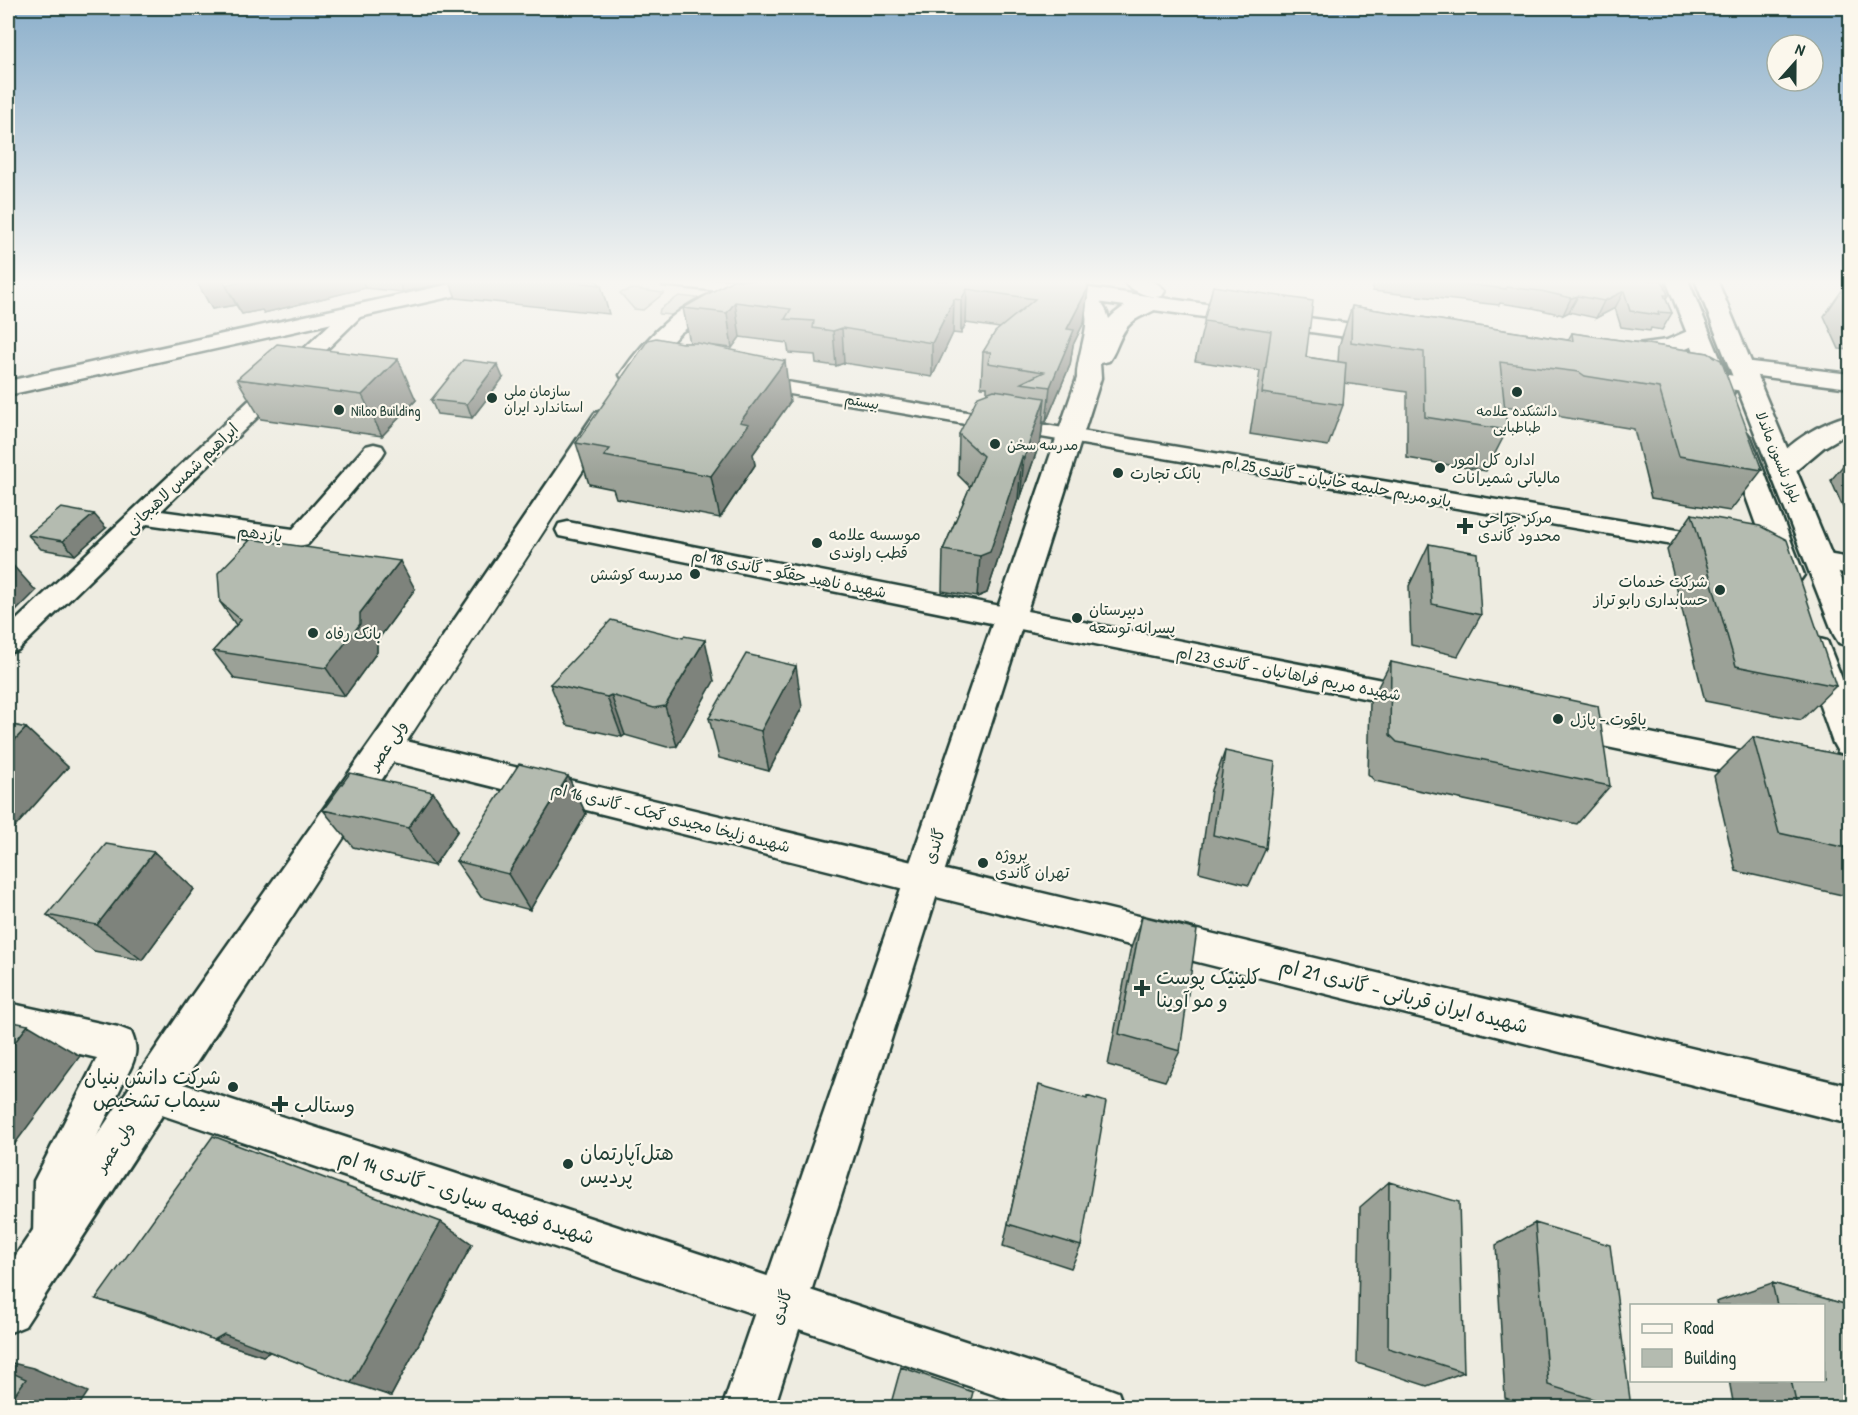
<svg xmlns="http://www.w3.org/2000/svg" width="1858" height="1415" font-family="'Patrick Hand','Playpen Sans Arabic',sans-serif">
<style>
.green{fill:#cbcfc4;stroke:#75867c;stroke-width:1.5}
.lines{fill:none;stroke-linecap:round;stroke-linejoin:round}
.minor-casing{stroke:#1f3d34;stroke-width:5}
.tertiary-casing{stroke:#1f3d34;stroke-width:5}
.secondary-casing{stroke:#1f3d34;stroke-width:5}
.primary-casing{stroke:#1f3d34;stroke-width:5}
.trunk-casing{stroke:#1f3d34;stroke-width:5}
.minor{fill:#fbf7ec;fill-rule:evenodd}
.tertiary{fill:#fbf7ec;fill-rule:evenodd}
.secondary{fill:#fbf7ec;fill-rule:evenodd}
.primary{fill:#fbf7ec;fill-rule:evenodd}
.trunk{fill:#fbf7ec;fill-rule:evenodd}
.wall{fill:#9ba197;stroke:#1f3d34;stroke-width:1.5}
.shaded-wall{fill:#7e837b;stroke:#1f3d34;stroke-width:1.5}
.building{fill:#b4bbb0;stroke:#1f3d34;stroke-width:1.5}
.poi-dot{fill:#1f3d34;stroke:#fbf7ec;stroke-width:2}
.labels{text-anchor:middle;dominant-baseline:central;stroke-width:4.5;stroke-linejoin:round;paint-order:stroke}
.far-poi-label{font-size:14px;fill:#1f3d34;stroke:#fbf7ec;text-anchor:start}
.far-street-label{font-size:14px;fill:#1f3d34;stroke:#fbf7ec}
.poi-label{font-size:16px;fill:#1f3d34;stroke:#fbf7ec;text-anchor:start}
.street-label{font-size:16px;fill:#1f3d34;stroke:#fbf7ec}
.near-poi-label{font-size:20px;fill:#1f3d34;stroke:#fbf7ec;text-anchor:start}
.near-street-label{font-size:20px;fill:#1f3d34;stroke:#fbf7ec}
</style>
<rect width="100%" height="100%" fill="#eeece1"/>
<filter id="ink" filterUnits="userSpaceOnUse"><feTurbulence type="fractalNoise" baseFrequency=".0167" numOctaves="2"/><feDisplacementMap in="SourceGraphic" scale="12" xChannelSelector="R" yChannelSelector="G"/><feConvolveMatrix kernelMatrix="1 2 1 2 8 2 1 2 1" color-interpolation-filters="sRGB"/></filter>
<g filter="url(#ink)">
<path class="green" d="M633,289L664,293L643,310L634,309L620,293Z
M679,296L706,299L673,315L659,314L660,309Z"/>
<g class="lines">
<defs>
<path id="minor" d="M354,306L361,308L364,312L361,316L161,511L293,529L366,446L374,444L382,446L385,451L382,456L308,544L299,546L147,524L18,650L8,653V628L347,308Z
M750,376L1714,536L1723,538L1726,544L1723,550L1714,552L743,386L740,382L743,378Z
M568,522L1413,686L1423,689L1427,697L1423,705L1413,708L559,536L556,530L559,524Z
M1821,553L1850,558V574L1812,567L1808,561L1812,555Z
M1564,716L1766,756L1777,760L1781,768L1777,776L1766,780L1564,738L1554,735L1550,727L1554,719Z
M385,736L1850,1086V1124L385,760L375,756L370,748L375,740Z
M8,1003L118,1027L131,1032C137,1046 137,1053 131,1067L74,1183L73,1238L67,1252L53,1258L39,1252L33,1238L34,1181L97,1058L8,1037Z
M150,1073L1102,1386L1118,1392L1124,1408H1034L150,1111L137,1105L131,1092L137,1079Z"/>
<path id="tertiary" d="M1123,280C1138,280 1155,277 1165,291L1162,296C1149,299 1131,291 1123,280Z"/>
<path id="secondary" d="M469,280H510L507,285L499,286L8,395V381Z
M1666,280H1688L1734,392L1731,397L1722,399L1713,397L1710,392Z
M1695,280H1717L1850,599V646L1839,643L1834,635Z
M1074,286C1091,291 1105,302 1109,319C1121,306 1142,294 1160,298L1163,303C1156,313 1140,314 1131,323C1119,333 1118,349 1109,361L1100,363L1101,378L774,1408H722L1077,378C1076,359 1091,324 1085,312C1080,303 1069,301 1063,293L1066,288Z
M1738,430L1747,433L1751,438L1804,575L1799,582L1789,585L1779,582L1774,575L1725,438L1729,433Z
M1816,638L1827,641L1850,699V756L1838,752L1833,743L1800,649L1805,641Z"/>
<path id="primary" d="M660,280H773L770,285L727,291L732,292L735,297L732,302L703,317L680,333L660,354L641,380L632,382L623,380L620,375C644,340 678,303 721,291L671,286L663,285Z
M972,280H1031L1389,329L1397,331L1401,336L1397,341L1389,343L983,286L975,285Z
M1697,327L1705,329L1708,334C1694,355 1647,356 1623,359L1615,357L1611,352L1615,347L1667,340Z
M1684,369L1750,378L1759,380L1762,385L1759,390L1750,392L1675,381L1672,376L1675,371Z
M604,410L613,413L617,418C421,722 221,1023 25,1326L8,1333V1267L190,998L387,719L595,413Z
M1850,415V432L1824,447L1793,473L1784,475L1775,473L1771,467C1787,442 1822,422 1850,415Z"/>
<path id="trunk" d="M1743,361L1850,374V388L1735,373L1731,368L1735,363Z"/>
</defs>
<use href="#minor" class="minor-casing"/>
<use href="#tertiary" class="tertiary-casing"/>
<use href="#secondary" class="secondary-casing"/>
<use href="#primary" class="primary-casing"/>
<use href="#trunk" class="trunk-casing"/>
<use href="#minor" class="minor"/>
<use href="#tertiary" class="tertiary"/>
<use href="#secondary" class="secondary"/>
<use href="#primary" class="primary"/>
<use href="#trunk" class="trunk"/>
</g>
<path class="wall" d="M196,280H595L601,285L609,314L456,298L450,282L403,292L365,288L264,313L262,310L242,314L236,305L212,309Z
M733,280L1088,288L1084,322L1073,345L1070,365L1046,422H1043L1041,439L1020,499H1018L987,593L977,597L942,591L943,550L970,487L958,475L959,434L987,393V387H981L983,352L1000,328L966,323L961,334L953,333L932,377L844,363L836,366L816,363L815,355L789,353L787,343L740,337L732,348L706,345L790,402L753,454L755,465L720,518L616,498L613,489L589,484L576,443L682,343H693H690L683,308Z
M1373,280H1662L1668,295L1666,299L1672,313L1662,330L1651,328L1650,331L1621,327L1615,308L1596,318L1569,312L1563,315L1533,308L1500,303L1499,305L1373,291Z
M1849,280H1851V350L1839,349L1824,316Z
M1213,286L1306,357L1338,362L1339,346L1352,306L1568,340L1572,333L1708,353L1762,470L1730,511L1651,498L1634,429L1562,417L1557,413L1504,406L1507,430L1486,471L1407,458V392L1344,383L1343,405L1328,446L1250,434L1260,371L1195,361Z
M503,378L472,418L437,414L431,400Z
M237,379L416,400L382,436L261,419Z
M1851,456V526L1831,480Z
M1692,514L1836,686L1801,720L1705,701L1667,550Z
M106,528L75,555L41,549L28,535Z
M1429,544L1481,615L1458,656L1411,645L1409,586Z
M415,589L377,641V652L345,696L235,679L213,651L236,625L220,602Z
M1391,662L1610,786L1577,824L1375,781L1368,774L1370,702Z
M714,681L677,746L667,747L625,735L622,737L567,725L550,684Z
M802,707L769,771L719,758L709,718Z
M8,724L26,728L68,767L15,827L8,826Z
M1753,737L1851,757V897L1736,871L1714,776Z
M1225,751L1266,848L1249,885L1199,872L1211,790Z
M568,776L586,814L530,910L481,897L456,861Z
M323,810L458,830L434,866L353,847Z
M154,852L194,889L142,960L94,951L47,915Z
M1142,916L1180,1051L1165,1081L1108,1065L1130,951Z
M1039,1085L1081,1246L1071,1268L1003,1246Z
M1389,1182L1464,1372L1427,1386L1357,1363L1360,1207Z
M441,1222L472,1244L391,1396L270,1352L263,1356L214,1340L174,1324L96,1299Z
M1535,1223L1631,1407H1533L1505,1398L1496,1245Z
M1772,1283L1851,1306V1407H1734L1729,1380H1824V1305H1717L1716,1302Z"/>
<path class="shaded-wall" d="M196,280H223L236,305L212,309Z
M264,280H362L365,288L264,313L262,310L242,314L226,285L247,281Z
M398,280H450V282L403,292Z
M1088,288L1084,322L1073,345L1070,365L1046,422L1050,387L1067,329Z
M967,289L966,323L961,334V300Z
M1624,291L1615,308L1596,318L1604,301Z
M1578,296L1569,312L1563,315L1571,298Z
M954,299L953,333L932,377V343Z
M735,302L740,337L732,348L727,313Z
M842,328L844,363L836,366L833,331Z
M398,359L416,400L382,436L362,395Z
M785,361L790,402L753,454L755,465L720,518L711,476L740,422Z
M497,364L503,378L472,418L467,404Z
M1045,398L1041,439L1020,499L1024,458Z
M1022,457L1018,499L987,593L977,597L980,556Z
M94,514L106,528L75,555L63,541Z
M8,560L36,591L8,619Z
M400,561L415,589L377,641V652L345,696L326,668L360,613Z
M705,640L714,681L677,746L665,706Z
M796,666L802,707L769,771L761,731Z
M611,695L625,735L622,737L607,697Z
M26,728L68,767L15,827L8,821V747Z
M568,776L586,814L530,910L508,874Z
M433,792L458,830L434,866L408,828Z
M154,852L194,889L142,960L97,925Z
M28,1025L80,1056L8,1153V1051Z
M441,1222L472,1244L391,1396L351,1383Z
M224,1334L272,1350L263,1356L214,1340Z
M8,1362L33,1368L88,1392L78,1407H8Z"/>
<path class="building" d="M223,280H264L249,284L247,281L226,285Z
M556,280H595L601,285Z
M733,280H1087L1088,284V288L1067,329L1074,330L1050,387L1021,383L1044,372L988,363L991,352H983L995,332L1035,299L967,289L961,300L954,299L932,343L842,328L833,331L813,328L814,321L785,319L791,309L735,302L727,313L683,308Z
M1432,280H1662L1668,295H1664L1672,313L1658,312L1659,315L1630,311L1624,291L1604,301L1578,296L1571,298L1541,291L1506,287V289Z
M1213,286L1313,301L1306,357L1346,363L1343,405L1262,393L1271,331L1204,321Z
M1352,306L1573,341L1572,333L1708,353L1721,360L1762,470L1679,456L1659,388L1585,376L1579,372L1500,362L1507,430L1425,417L1424,352L1351,342Z
M656,338L682,343H698L785,361L740,422L749,424L711,476L604,456L610,449L576,443L648,340Z
M277,344L398,359L362,395L237,379Z
M463,360L497,364L467,404L431,400Z
M994,390L1045,398L1024,458L1022,457L990,552L980,556L943,550L983,456L959,434L978,396Z
M61,508L94,514L63,541L28,535Z
M1692,514L1760,526L1787,540L1836,686L1736,666Z
M251,539L400,561L360,613V624L326,668L213,651L241,620L220,602L218,573Z
M1429,544L1477,553L1481,615L1432,604Z
M611,620L683,638L684,636L705,640L665,706L654,708L611,695L607,697L550,684Z
M746,654L796,666L761,731L709,718Z
M1391,662L1598,706L1610,786L1397,742L1390,735Z
M8,724L26,728L8,747Z
M1753,737L1851,757V849L1779,833Z
M1225,751L1275,762L1266,848L1213,835Z
M519,764L568,776L508,874L456,861Z
M350,773L433,792L408,828L323,810Z
M106,844L154,852L97,925L47,915Z
M1142,916L1197,930L1180,1051L1119,1034Z
M8,1021L28,1025L8,1051Z
M1039,1085L1087,1099V1096L1106,1102L1081,1246L1008,1224Z
M213,1136L441,1222L351,1383L224,1334L214,1340L158,1317L96,1299Z
M1389,1182L1459,1202L1464,1372L1388,1348Z
M1535,1223L1610,1245L1631,1407H1619L1548,1385Z
M1772,1283L1851,1306V1407H1797L1791,1380H1824V1305H1777Z
M901,1367L973,1392L969,1407H890Z
M8,1371L26,1379L8,1404Z"/>
</g>
<linearGradient id="sky" x2="0" y2="1"><stop stop-color="#8bafcb"/><stop offset="0.59" stop-color="#f7f6f2"/><stop offset="1" stop-color="#f7f6f2" stop-opacity="0"/></linearGradient>
<rect width="1858" height="478" fill="url(#sky)"/>
<g class="poi-dot">
<circle cx="1517" cy="392" r="6"/>
<circle cx="492" cy="398" r="6"/>
<circle cx="339" cy="410" r="6"/>
<circle cx="995" cy="444" r="6"/>
<circle cx="1440" cy="468" r="6"/>
<circle cx="1118" cy="473" r="6"/>
<path d="M1462 517h6v6h6v6h-6v6h-6v-6h-6v-6h6z"/>
<circle cx="817" cy="543" r="6"/>
<circle cx="695" cy="574" r="6"/>
<circle cx="1720" cy="590" r="6"/>
<circle cx="1077" cy="618" r="6"/>
<circle cx="313" cy="633" r="6"/>
<circle cx="1558" cy="719" r="6"/>
<circle cx="983" cy="863" r="6"/>
<path d="M1139 979h6v6h6v6h-6v6h-6v-6h-6v-6h6z"/>
<circle cx="233" cy="1087" r="6"/>
<path d="M277 1095h6v6h6v6h-6v6h-6v-6h-6v-6h6z"/>
<circle cx="568" cy="1164" r="6"/>
</g>
<g class="labels">
<g class="far-poi-label">
<text x="504" y="390">سازمان ملی<tspan x="504" dy="16">استاندارد ایران</tspan></text>
<text x="351" y="410">Niloo Building</text>
<text x="1517" y="410" text-anchor="middle">دانشکده علامه<tspan x="1517" dy="16">طباطبایی</tspan></text>
<text x="1007" y="444">مدرسه سخن</text>
</g>
<g class="far-street-label">
<text transform="translate(862 401) rotate(10)">بیستم</text>
<text transform="translate(1779 457) rotate(68)">بلوار نلسون ماندلا</text>
</g>
<g class="poi-label">
<text x="1452" y="459">اداره کل امور<tspan x="1452" dy="18">مالیاتی شمیرانات</tspan></text>
<text x="1130" y="473">بانک تجارت</text>
<text x="1478" y="517">مرکز جراحی<tspan x="1478" dy="18">محدود گاندی</tspan></text>
<text x="829" y="534">موسسه علامه<tspan x="829" dy="18">قطب راوندی</tspan></text>
<text x="683" y="574" text-anchor="end">مدرسه کوشش</text>
<text x="1708" y="581" text-anchor="end">شرکت خدمات<tspan x="1708" dy="18">حسابداری رابو تراز</tspan></text>
<text x="1089" y="609">دبیرستان<tspan x="1089" dy="18">پسرانه توسعه</tspan></text>
<text x="325" y="633">بانک رفاه</text>
<text x="1570" y="719">یاقوت - پازل</text>
<text x="995" y="854">پروژه<tspan x="995" dy="18">تهران گاندی</tspan></text>
</g>
<g class="street-label">
<text transform="translate(181 478) rotate(-44)">ابراهیم شمس لاهیجانی</text>
<text transform="translate(1337 481) rotate(10)">بانو مریم حلیمه خانیان - گاندی 25 ام</text>
<text transform="translate(260 533) rotate(8)">یازدهم</text>
<text transform="translate(789 573) rotate(11)">شهیده ناهید حقگو - گاندی 18 ام</text>
<text transform="translate(1289 673) rotate(11)">شهیده مریم فراهانیان - گاندی 23 ام</text>
<text transform="translate(387 745) rotate(-56)">ولی عصر</text>
<text transform="translate(671 817) rotate(14)">شهیده زلیخا مجیدی گجک - گاندی 16 ام</text>
<text transform="translate(934 846) rotate(-72)">گاندی</text>
<text transform="translate(114 1147) rotate(-57)">ولی عصر</text>
<text transform="translate(781 1307) rotate(-72)">گاندی</text>
</g>
<g class="near-poi-label">
<text x="1156" y="976">کلینیک پوست<tspan x="1156" dy="23">و مو آوینا</tspan></text>
<text x="221" y="1076" text-anchor="end">شرکت دانش بنیان<tspan x="221" dy="23">سیماب تشخیص</tspan></text>
<text x="294" y="1104">وستالب</text>
<text x="580" y="1152">هتل‌آپارتمان<tspan x="580" dy="23">پردیس</tspan></text>
</g>
<g class="near-street-label">
<text transform="translate(1404 995) rotate(14)">شهیده ایران قربانی - گاندی 21 ام</text>
<text transform="translate(467 1196) rotate(18)">شهیده فهیمه سیاری - گاندی 14 ام</text>
</g>
</g>
<rect width="1858" height="1415" fill="none" stroke="#fbf7ec" stroke-width="30"/>
<rect x="15" y="15" width="1828" height="1385" fill="none" stroke="#1f3d34" stroke-width="2" filter="url(#ink)"/>
<rect x="1630" y="1304" width="195" height="78" fill="#fbf7ec" stroke="#a3ada2" stroke-width="1.5"/>
<rect x="1642" y="1324" width="30" height="9" fill="#fbf7ec" stroke="#a3ada2" stroke-width="1.5"/>
<text x="1684" y="1334" font-size="18" fill="#1f3d34">Road</text>
<rect x="1642" y="1349" width="30" height="18" fill="#b4bbb0" stroke="#a3ada2" stroke-width="1.5"/>
<text x="1684" y="1364" font-size="18" fill="#1f3d34">Building</text>
<g transform="translate(1795 63) rotate(21)"><circle r="28" fill="#fbf7ec" stroke="#a3ada2" stroke-width="1.5"/>
<path d="M0-4.5L10 22L0 15L-10 22Z" fill="#1f3d34"/>
<text y="-9" font-size="16" font-weight="bold" text-anchor="middle" fill="#1f3d34">N</text>
</g>
</svg>
